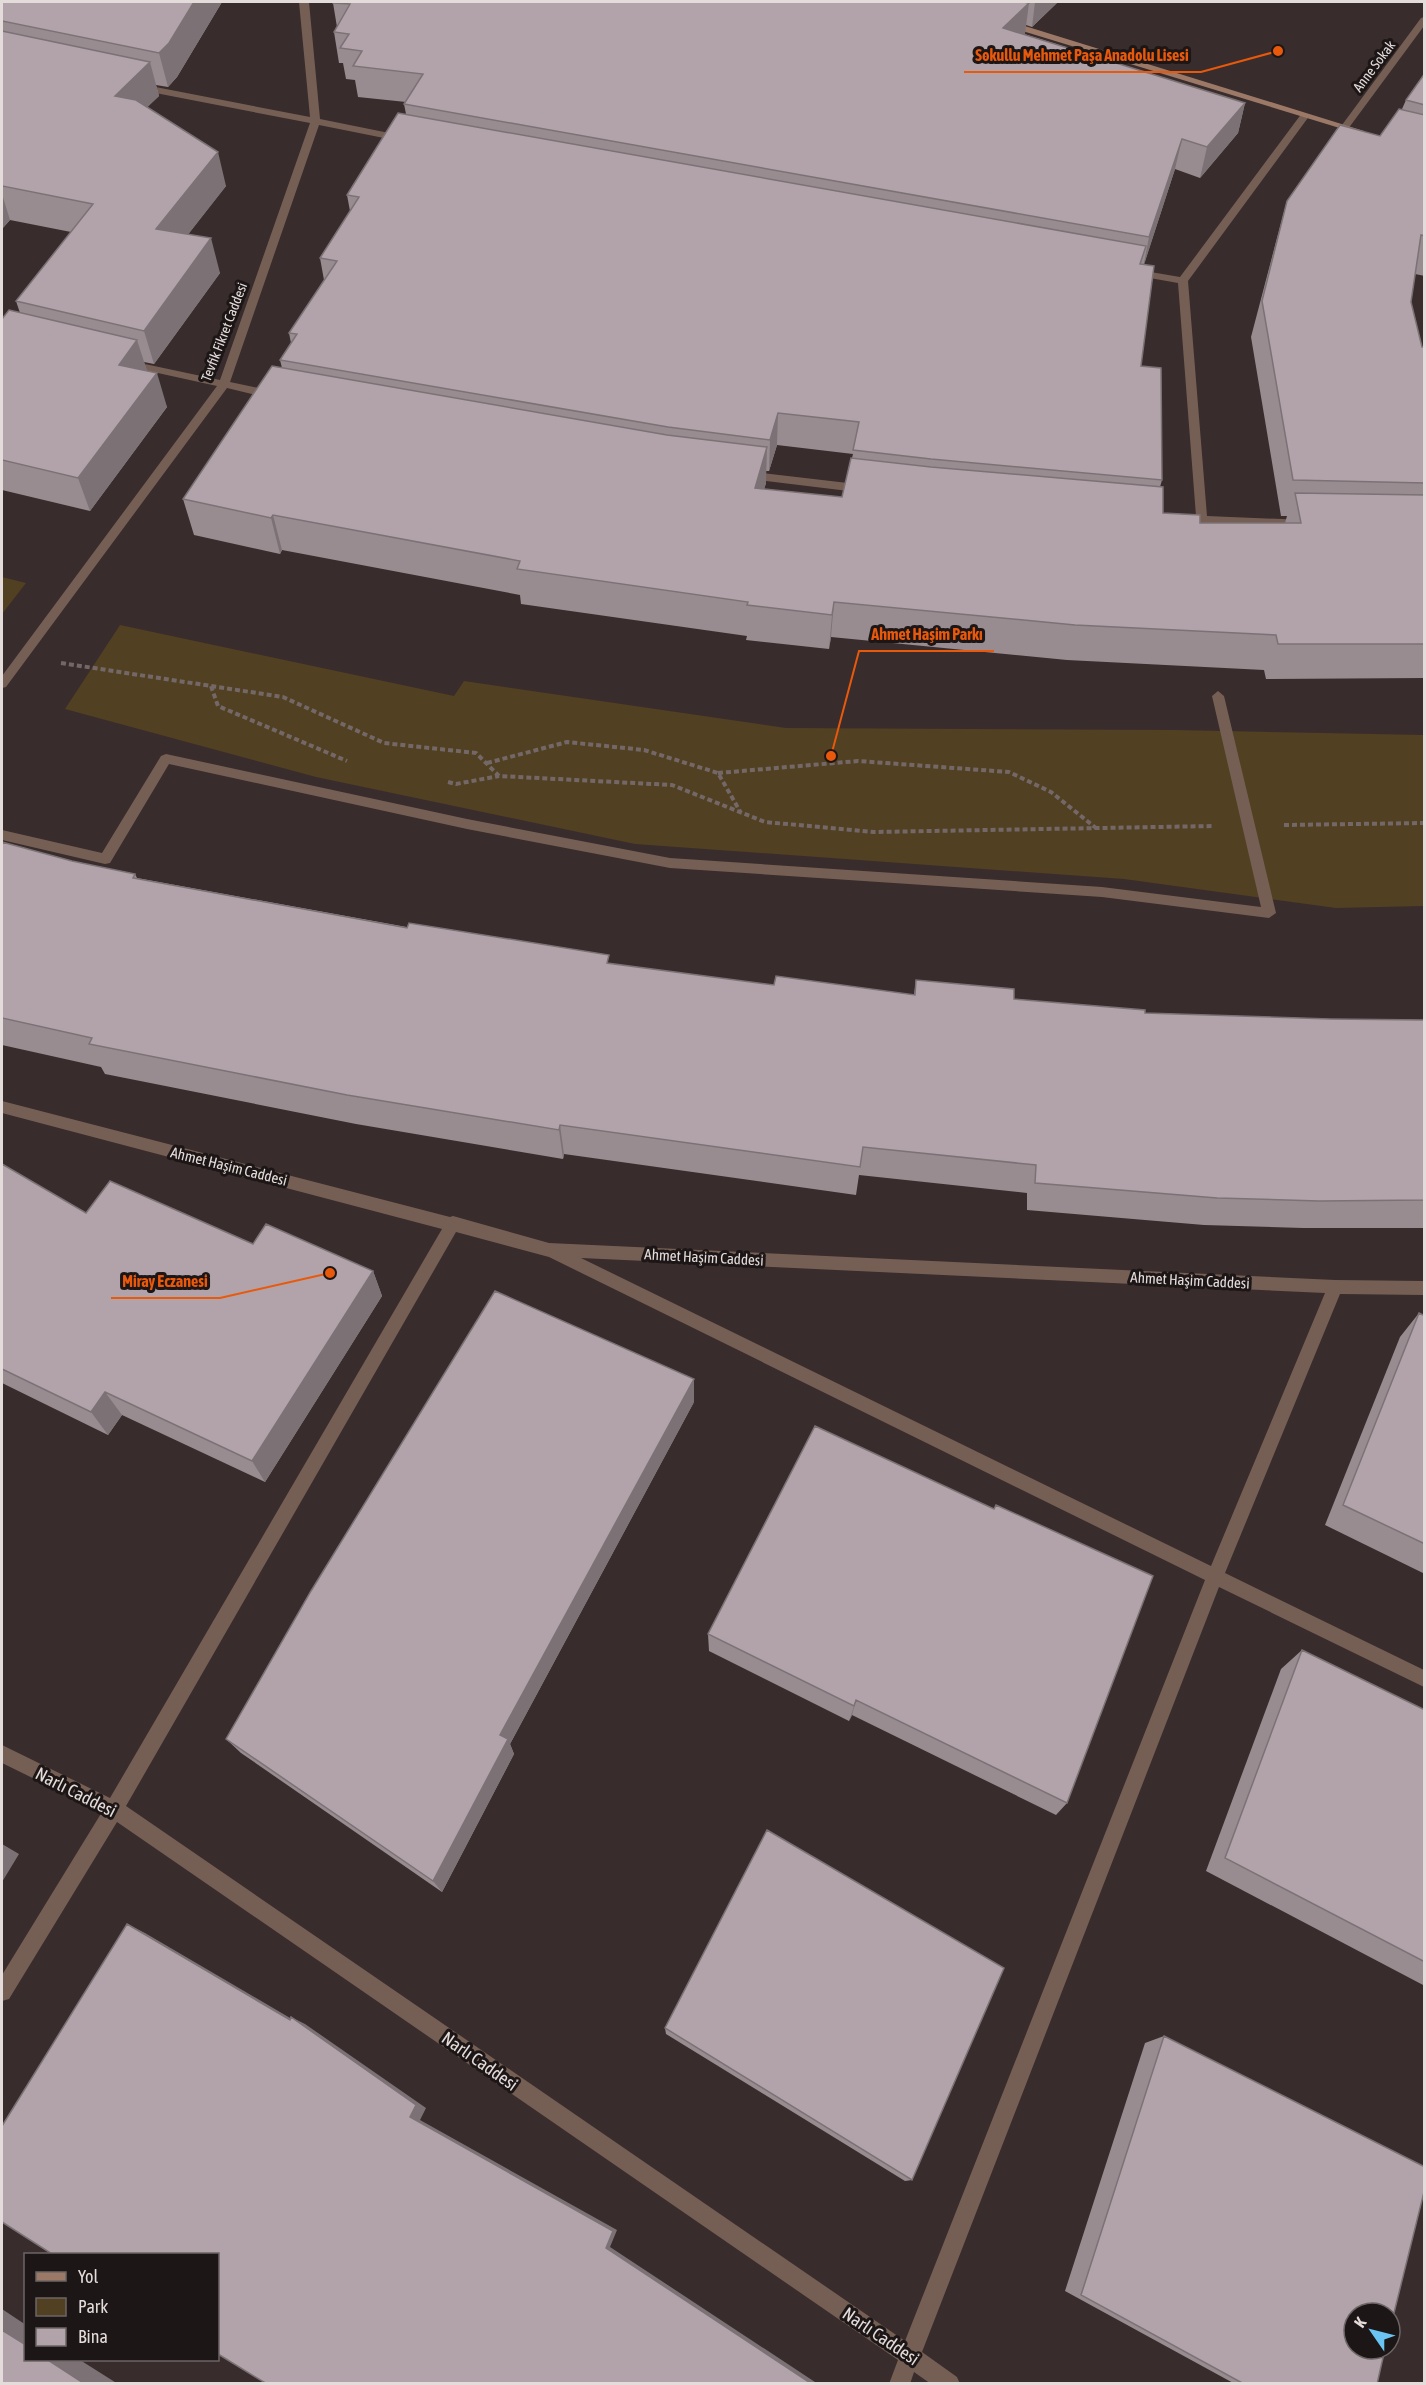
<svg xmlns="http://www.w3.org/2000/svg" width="1426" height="2385" font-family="'Asap Condensed',sans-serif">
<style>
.green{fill:#514022}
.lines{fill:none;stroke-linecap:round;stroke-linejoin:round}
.path{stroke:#736867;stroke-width:4;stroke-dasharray:5 3;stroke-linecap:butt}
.service{fill:#755f54;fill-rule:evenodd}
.minor{fill:#755f54;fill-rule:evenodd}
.secondary{fill:#9c7967;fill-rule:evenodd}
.wall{fill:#988c91;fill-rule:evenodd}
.shaded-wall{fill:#7c7276}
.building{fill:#b1a3a9;stroke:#7c7276;stroke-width:1.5}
.labels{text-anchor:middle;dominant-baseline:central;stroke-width:6;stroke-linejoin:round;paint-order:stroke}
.far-street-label{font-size:14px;fill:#e4dcdb;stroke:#1c1616}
.street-label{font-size:15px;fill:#e4dcdb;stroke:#1c1616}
.near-street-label{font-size:18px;fill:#e4dcdb;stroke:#1c1616}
.leader{fill:none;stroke:#e8590c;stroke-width:2}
.callout-dot{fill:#e8590c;stroke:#1c1616;stroke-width:2}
.callout-label{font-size:16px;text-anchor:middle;font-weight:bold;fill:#e8590c;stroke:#1c1616;stroke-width:6;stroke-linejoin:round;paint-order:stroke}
</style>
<rect width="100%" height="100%" fill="#392c2c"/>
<path class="green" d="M2,577L26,583L2,614Z
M120,625L454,696L464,681L786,728L1175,730L1424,735V906L1336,908L1124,879L635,844L316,777L65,709Z"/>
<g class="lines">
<path class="path" d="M61,663L283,697L384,743L476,753L499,776L672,785L765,822L874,832L1214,826
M211,686L218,706L347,761
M487,763L567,742L644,750L718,773L741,813
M718,773L858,761L1009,772L1051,792L1096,828
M448,782L456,784L499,776
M1284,825L1424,823"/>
<path class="service" d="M1218,691L1224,696L1276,913L1269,918L1102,897L670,868L467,829L169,764L110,863L105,864L2,840V830L102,853L161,756L166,754L467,819L670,858L1102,887L1261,907L1212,696Z"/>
<path class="minor" d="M299,2H309L320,119L404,136L409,139L404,142L319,125L230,382L277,392L279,395L273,399L227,388L6,687L2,688V676L217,386L126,366L121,363L126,360L220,380L310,123L140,90L135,87L140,84L310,117Z
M1424,17V26L1348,129H1342V125L1421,18Z
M1302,113L1310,115L1188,281L1207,516L1305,520L1311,524L1305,528L1202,525L1178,522V516H1196L1178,283L1133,275L1128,272L1133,269L1180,277Z
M746,471L865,485L871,489L865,493L742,478L740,475Z
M2,1101L450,1217L453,1216L549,1243L1335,1280L1424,1281V1295L1340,1294L1225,1573L1424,1670V1687L1219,1587L922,2352L957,2377L960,2384H931L914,2372L910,2384H889L898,2360L117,1822L9,1999L2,2001V1975L102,1812L2,1763V1745L110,1798L442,1229L2,1113ZM456,1232L549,1257L1205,1580L905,2341L126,1806ZM581,1258L1325,1293L1211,1566Z"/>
<path class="secondary" d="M1003,21H1009L1364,131L1356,133L1003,25Z"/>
</g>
<path class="wall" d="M2,2H222L177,77L168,87L156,85L159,96L147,107L226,186L188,234L220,273L154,364L144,362L147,371L167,407L90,511L2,490V319L20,313L16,301L71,232L10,220L2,229Z
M333,3V2H1058L1032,27L1026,25L1024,34L1245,103L1238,133L1200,178L1175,169L1144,264L1141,366L1162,480L1160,487L1163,513L1200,523H1285L1287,516H1281L1251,337L1277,238L1287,201L1380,136L1402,109L1406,100L1425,73V276L1415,274L1411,302L1422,347H1425V678L1266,679L1264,670L1067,660L831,637L829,649L746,640L747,636L521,604L520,595L282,550L280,554L194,535L183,499L282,368L280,360L291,343L289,333L324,280L320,258L350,211L347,195L406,114L404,104L406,102L358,97L355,80L346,79L343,63H339L334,32L337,27ZM777,445L853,454L842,497L764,489L766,483V471H769Z
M2,842L72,861L135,874L137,878L610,964L774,985L914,995L916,980L1014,999L1145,1013L1330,1019L1425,1020V1228H1303L1204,1225L1027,1210V1193L859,1175L856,1195L564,1154L563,1159L356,1124L105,1074L101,1067L2,1045Z
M2,1164L86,1213L253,1244L373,1271L382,1296L265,1482L122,1415L108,1435L2,1383Z
M1419,1313L1425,1316V1574L1325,1525L1400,1337Z
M694,1402L510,1744L514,1754L442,1892L241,1753L226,1739Z
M815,1426L1067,1803L1056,1815L852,1715L849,1721L709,1651L708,1634Z
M1302,1650L1425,1710V1986L1206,1871L1281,1669Z
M665,2028L912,2180L905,2181L666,2034Z
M1164,2036L1377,2384H1235L1065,2291L1145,2043Z"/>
<path class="shaded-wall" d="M194,2H222L177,77L168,87L159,53Z
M1035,2H1058L1032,27Z
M1029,3L1025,34L999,59L1003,28Z
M150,62L159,96L124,130L115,96Z
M1245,103L1238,133L1200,178L1207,147Z
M1182,139L1175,169L1143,268L1149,237Z
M218,152L226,186L166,263L156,229Z
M2,194L10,220L2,229Z
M211,238L220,273L154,364L144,331Z
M137,340L148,374L119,365Z
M157,373L167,407L90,511L78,478Z
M778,413L777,445L769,471L770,440Z
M767,447L766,483L754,524L755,488Z
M273,515L282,550L280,554L271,518Z
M834,602L831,637L829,649L832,615Z
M560,1125L564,1154L563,1159L559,1130Z
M373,1271L382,1296L265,1482L252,1461Z
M694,1379V1402L510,1744L514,1754L442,1892L433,1881L500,1735Z
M105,1392L122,1415L108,1435L91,1412Z
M856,1700L852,1715L849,1721Z
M2,1844L19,1854L2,1882Z
M127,1924L145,1933L302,2025L291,2017L305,2024L426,2108L420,2120L617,2230L610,2247L818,2384H812L606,2248L410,2117L290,2020Z
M2,2309L26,2325V2345L2,2330Z
M48,2360H80L118,2384H85Z"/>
<path class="building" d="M2,2H194L169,43L159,53L2,21Z
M333,3V2H1023L1029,3L1003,28L1245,103L1207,147L1182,139L1149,237L404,104L423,74L353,66L362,51L340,48L349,34L334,32L350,4Z
M2,31L150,62L115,96L136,100L218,152L156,229L211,238L144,331L16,301L93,204L2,186Z
M1425,73V105L1406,100Z
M1399,109L1425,115V236L1421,235L1411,302L1422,347H1425V483L1293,480L1262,301L1287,201L1340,125L1380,136Z
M398,113L1146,246L1140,264L1154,266L1141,366L1161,368L1162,480L931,459L853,450L859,422L778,413L770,440L668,427L280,360L297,334L289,333L337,261L320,258L359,197L347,195Z
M9,310L137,340L119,365L157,373L78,478L2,460V319Z
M272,366L667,435L767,447L755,488L842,497L851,458L931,467L1163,487V513L1200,515V523H1301L1295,493L1425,495V644H1278L1276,635L1075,625L834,602L832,615L747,605L748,602L517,569L520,561L273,515L271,518L183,499Z
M2,842L72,861L135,874L133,878L407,928L409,923L609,955L607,963L774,985L776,976L915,995L916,980L1014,989V999L1145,1010V1013L1330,1019L1425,1020V1200L1319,1201L1217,1198L1035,1183L1036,1165L863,1147L860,1167L560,1125L559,1130L347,1095L89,1044L92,1038L2,1018Z
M2,1164L86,1213L110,1181L253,1244L266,1224L373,1271L252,1461L105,1392L91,1412L2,1369Z
M495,1291L694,1379L500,1735L508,1739L433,1881L226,1739L311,1591Z
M1419,1313L1425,1316V1544L1343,1505Z
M815,1426L994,1509L996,1505L1153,1576L1067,1803L856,1700L854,1706L708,1634Z
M1302,1650L1425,1710V1962L1225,1858Z
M767,1830L1004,1968L912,2180L665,2028Z
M127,1924L290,2020L291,2017L416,2105L410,2117L613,2231L606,2248L812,2384H267L218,2354V2254H52L2,2222V2126Z
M1164,2036L1425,2167V2188L1390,2329V2313H1354V2349H1385L1377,2384H1244L1081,2295Z
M2,2330L26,2345V2360H48L85,2384H2Z"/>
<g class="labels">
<g class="far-street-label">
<text transform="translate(1374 66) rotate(-53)">Anne Sokak</text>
<text transform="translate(224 332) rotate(-69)">Tevfik Fikret Caddesi</text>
</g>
<g class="street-label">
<text transform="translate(229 1166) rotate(14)">Ahmet Haşim Caddesi</text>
<text transform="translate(704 1257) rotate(3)">Ahmet Haşim Caddesi</text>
<text transform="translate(1190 1280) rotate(3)">Ahmet Haşim Caddesi</text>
</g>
<g class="near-street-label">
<text transform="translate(76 1792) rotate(27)">Narlı Caddesi</text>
<text transform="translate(480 2061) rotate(35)">Narlı Caddesi</text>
<text transform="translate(881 2336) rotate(34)">Narlı Caddesi</text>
</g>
</g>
<path class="leader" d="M1278 51L1201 72H964M831 756L859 651H994M330 1273L220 1298H111"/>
<g class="callout-dot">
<circle cx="1278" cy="51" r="6"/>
<circle cx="831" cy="756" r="6"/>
<circle cx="330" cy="1273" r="6"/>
</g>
<g class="callout-label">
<text x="1082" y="61">Sokullu Mehmet Paşa Anadolu Lisesi</text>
<text x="927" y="640">Ahmet Haşim Parkı</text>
<text x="165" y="1287">Miray Eczanesi</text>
</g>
<rect width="1426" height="2385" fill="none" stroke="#e4dcdb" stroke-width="6"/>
<rect x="24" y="2253" width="195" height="108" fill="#1c1616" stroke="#6c6565" stroke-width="1.5"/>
<rect x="36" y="2272" width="30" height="9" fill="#9c7967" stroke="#6c6565" stroke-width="1.5"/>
<text x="78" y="2283" font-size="18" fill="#e4dcdb">Yol</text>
<rect x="36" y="2298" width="30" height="18" fill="#514022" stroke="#6c6565" stroke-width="1.5"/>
<text x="78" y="2313" font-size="18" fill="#e4dcdb">Park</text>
<rect x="36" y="2328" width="30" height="18" fill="#b1a3a9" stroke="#6c6565" stroke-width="1.5"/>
<text x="78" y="2343" font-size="18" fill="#e4dcdb">Bina</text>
<g transform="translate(1372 2331) rotate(305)"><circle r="28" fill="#1c1616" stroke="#6c6565" stroke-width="1.5"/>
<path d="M0-4.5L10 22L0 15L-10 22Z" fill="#6bc3f2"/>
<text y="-9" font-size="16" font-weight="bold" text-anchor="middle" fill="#e4dcdb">K</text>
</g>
</svg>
